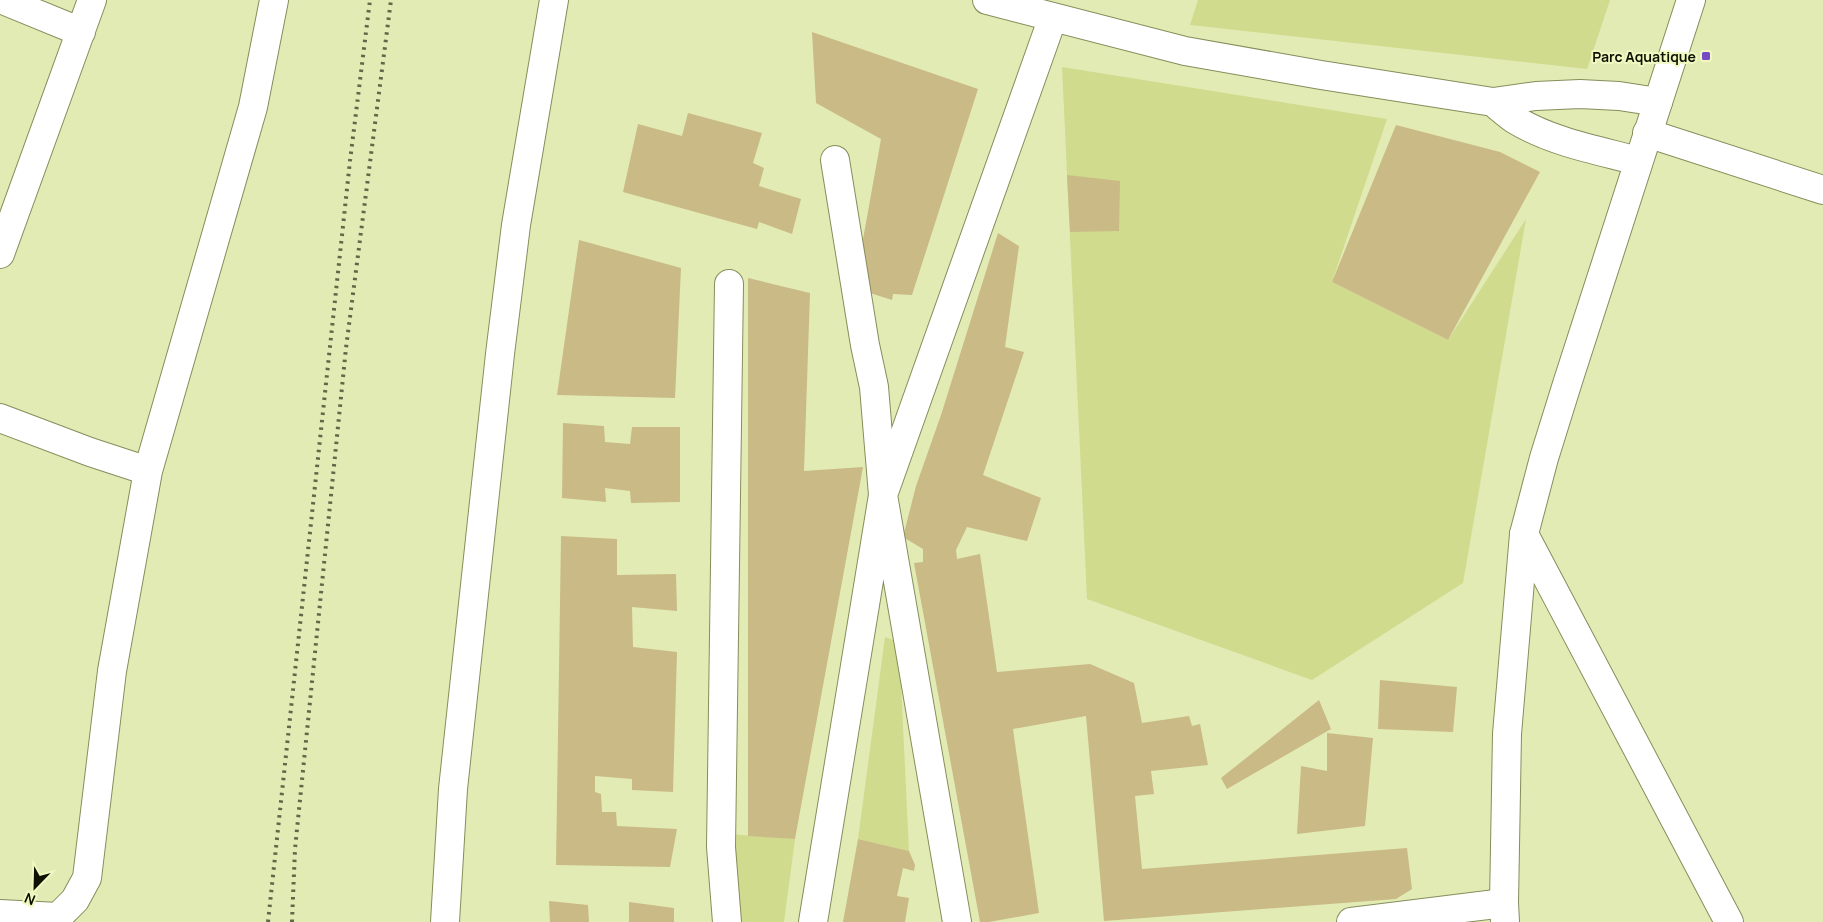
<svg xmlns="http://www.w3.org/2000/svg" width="1823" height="922" font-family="Manrope,sans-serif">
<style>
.green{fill:#d0db8e}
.building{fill:#c9ba86}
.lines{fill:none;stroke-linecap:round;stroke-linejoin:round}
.minor-casing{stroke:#868d5b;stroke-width:30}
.major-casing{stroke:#868d5b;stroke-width:30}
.minor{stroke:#fff;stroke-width:28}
.major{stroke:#fff;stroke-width:28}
.rail{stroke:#626748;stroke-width:4;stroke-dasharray:2.5 5;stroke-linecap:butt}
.poi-dot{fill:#754cc5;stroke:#f0f8c2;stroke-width:2}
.labels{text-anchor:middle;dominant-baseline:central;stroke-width:4;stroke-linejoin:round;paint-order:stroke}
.poi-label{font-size:14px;font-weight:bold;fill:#0e1001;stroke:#f0f8c2;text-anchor:end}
</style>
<rect width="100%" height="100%" fill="#e3ebb5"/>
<path class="green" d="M1198,0H1610L1587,69L1190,25Z
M1062,67L1387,119L1332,282L1448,340L1526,219L1463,583L1312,680L1087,599Z
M885,637L899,642L909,851L858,839Z
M729,834L795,839L784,922H738Z"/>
<path class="building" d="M812,32L978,89L912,295L893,294L892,300L867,292L857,273L881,139L816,103Z
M688,113L762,133L753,163L764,168L759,186L801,199L792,234L759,222L757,229L623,192L638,124L682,136Z
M1396,125L1500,152L1540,172L1448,340L1332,282Z
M1067,175L1120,181L1119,231L1070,232Z
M998,233L1019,246L1005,347L1024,352L983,475L1041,498L1027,541L967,527L956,550L957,559L980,554L997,672L1090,664L1134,683L1142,723L1189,716L1192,726L1200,724L1208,765L1151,771L1154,794L1135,796L1142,869L1407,848L1412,889L1396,899L1104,921L1086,716L1013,729L1039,913L989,922H980L914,563L923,562V549L903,537L916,486L941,415Z
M579,240L681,268L675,398L557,395Z
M748,278L810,293L804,471L863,467L795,839L748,836Z
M563,423L604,426L605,442L630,444L632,427H680V502L631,503L630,491L605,488L606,502L562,498Z
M561,536L617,539V575L676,574L677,611L632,607L633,647L677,652L673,792L632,790V779L595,776V792L601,794L602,812H616L617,826L677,829L670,867L556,865Z
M1380,680L1457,687L1453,732L1378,729Z
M1319,700L1331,729L1227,789L1221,778Z
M1327,733L1373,738L1365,826L1297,834L1301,766L1327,771Z
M858,839L909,851L915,865L914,871L903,868L897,896L909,898L905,922H843Z
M549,901L588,905L589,922H550Z
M629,902L674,908V922H629Z"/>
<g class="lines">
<defs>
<path id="minor" d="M3,0L81,32
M987,0L1185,51L1321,75L1493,102L1536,96L1580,94L1619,96L1658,102
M1493,102C1500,108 1507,114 1514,119C1551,142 1597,150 1638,161
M1647,133L1823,190
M835,160L865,345L874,387L883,495L957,922
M0,254L92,0
M0,418L90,452L148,471L253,107L274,0
M1524,534L1729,922
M0,914L58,917L75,900L87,878L112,671L148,471
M445,922L453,789L500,354L516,225L554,0
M727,922L721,847L729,284
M813,922L883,495L1053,17
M1351,922L1504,903"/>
<path id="major" d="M1505,922L1504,903L1507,734L1524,534L1544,458L1568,381L1691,0"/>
</defs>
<use href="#minor" class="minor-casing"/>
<use href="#major" class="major-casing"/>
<use href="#minor" class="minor"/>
<use href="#major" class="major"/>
<path class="rail" d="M268,922L350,161L370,0
M292,922L295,849L346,348L391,0"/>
</g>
<rect class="poi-dot" x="1701" y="51" width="10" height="10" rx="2.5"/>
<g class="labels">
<g class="poi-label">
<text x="1696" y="56">Parc Aquatique</text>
</g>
</g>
<g transform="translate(35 887) rotate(203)" stroke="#f0f8c2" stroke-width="4" paint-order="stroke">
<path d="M0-4L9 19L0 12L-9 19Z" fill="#0e1001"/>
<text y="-8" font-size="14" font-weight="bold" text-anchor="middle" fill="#0e1001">N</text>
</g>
</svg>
